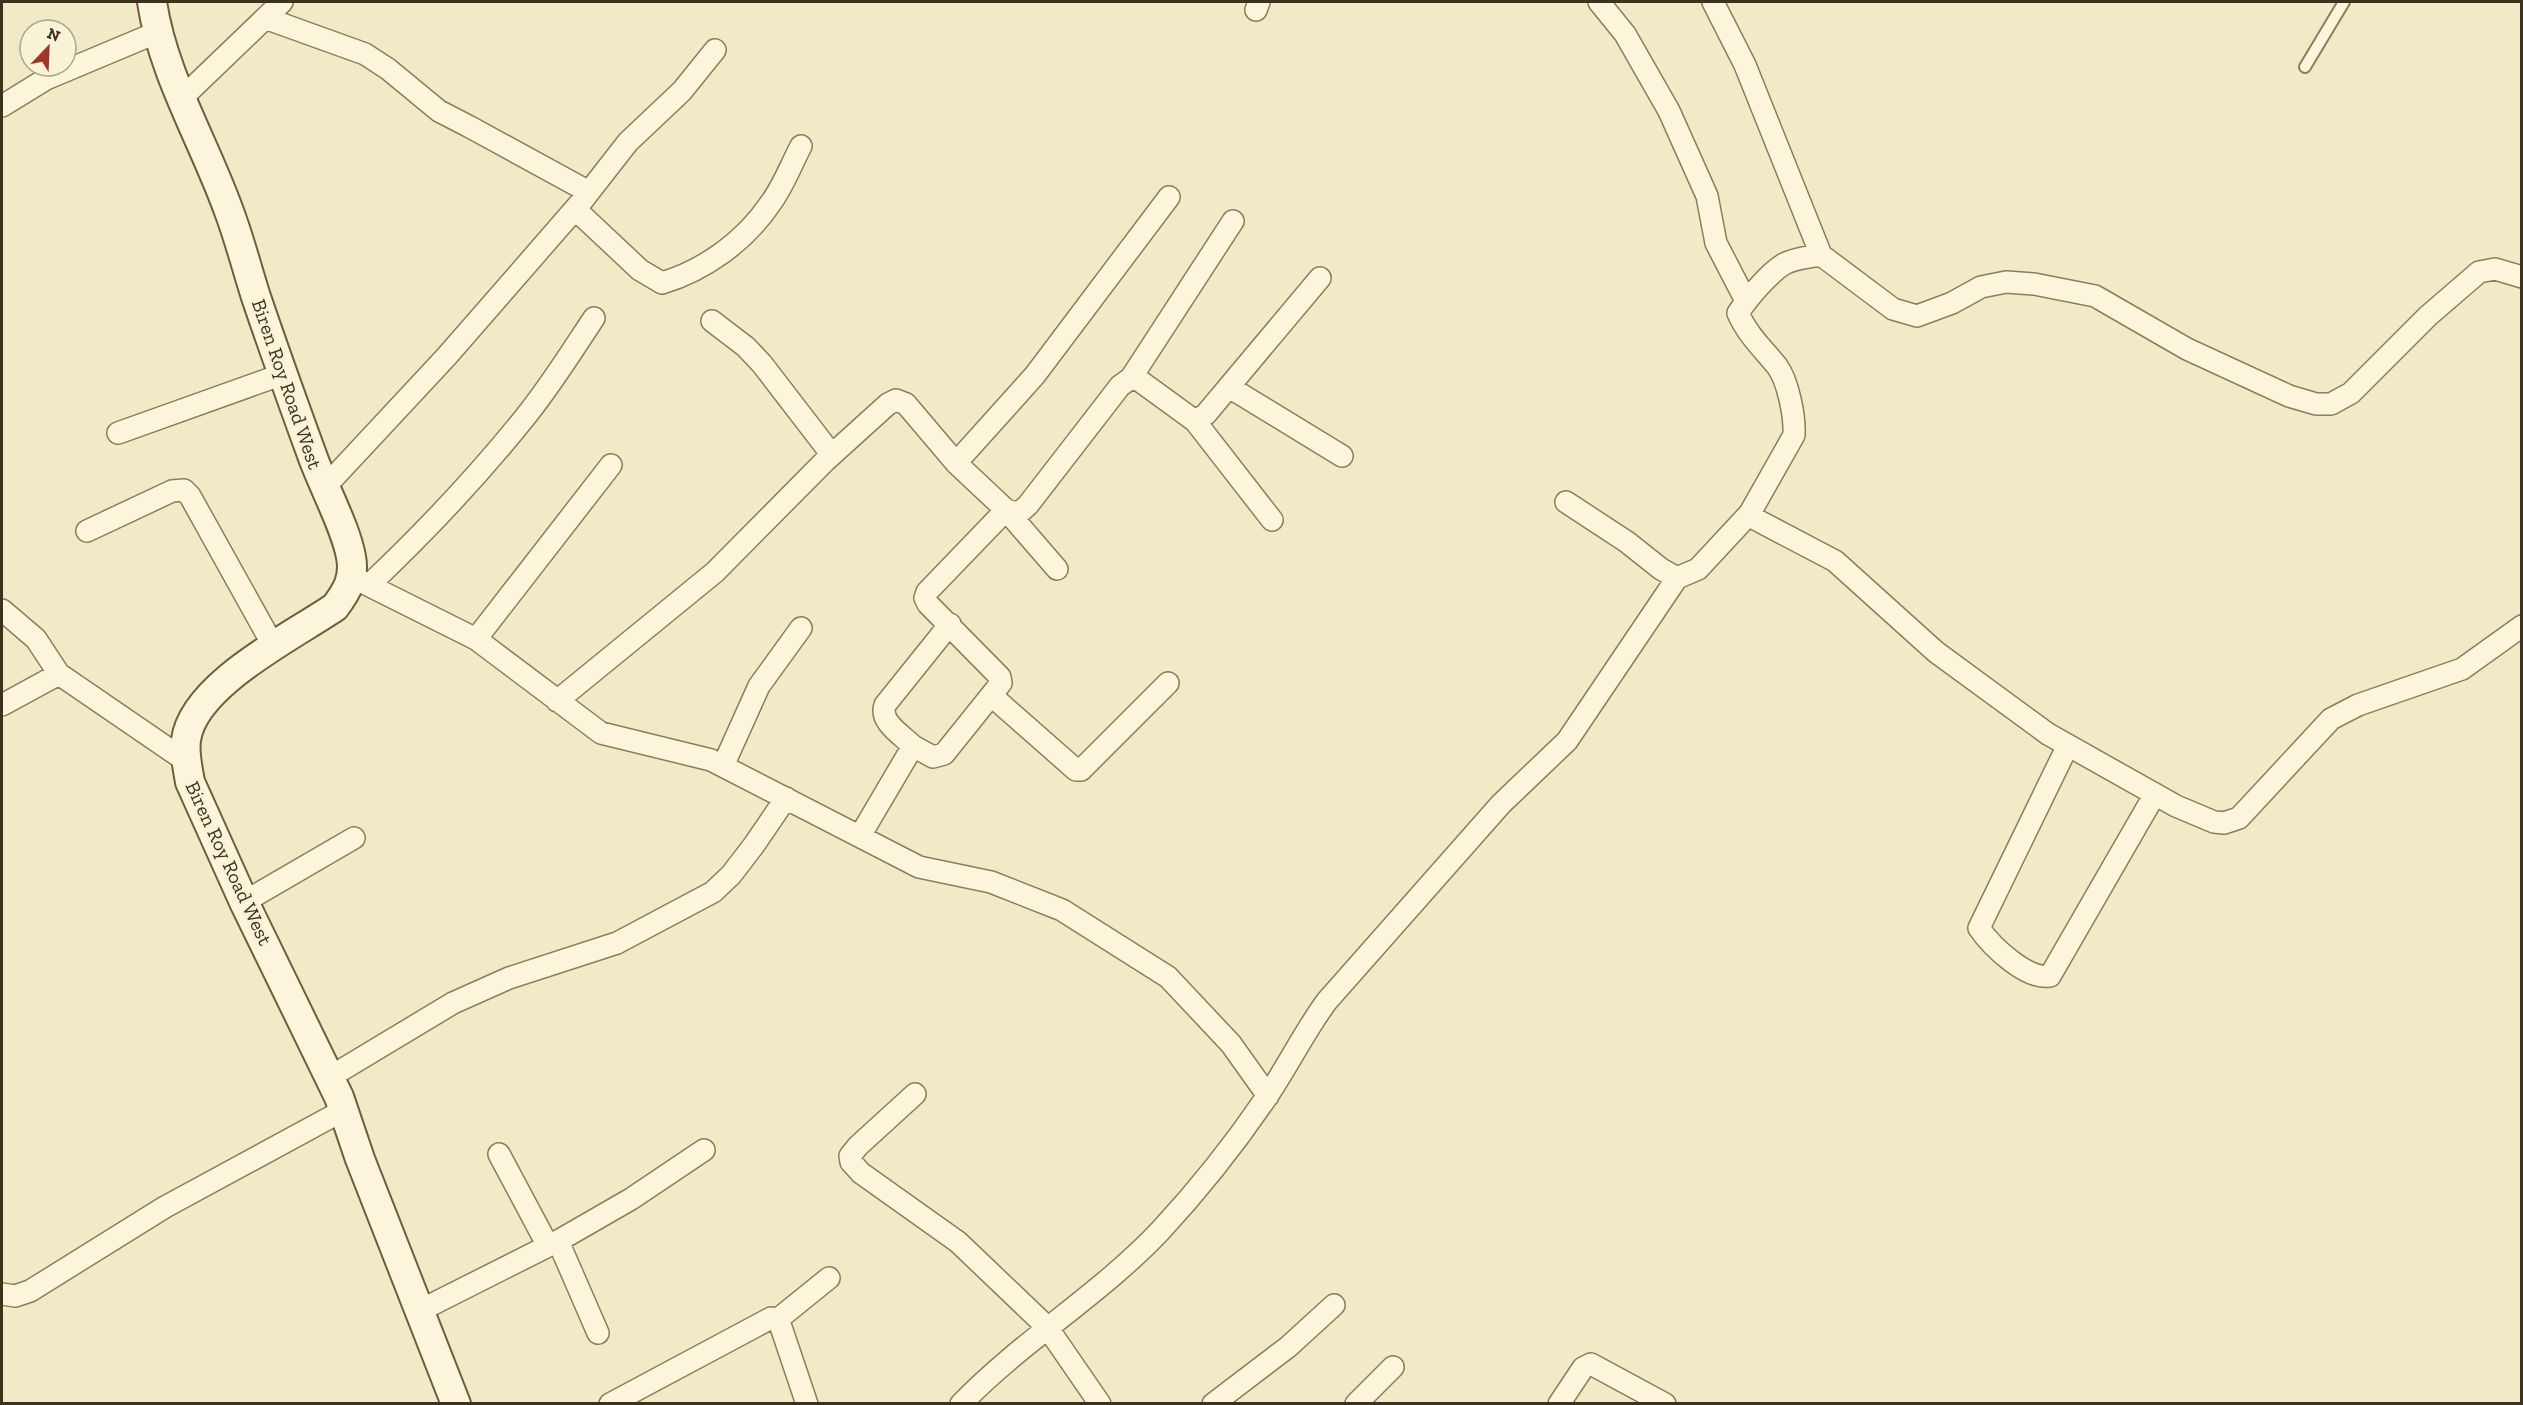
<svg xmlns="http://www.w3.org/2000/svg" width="2523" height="1405" font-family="'Zilla Slab',serif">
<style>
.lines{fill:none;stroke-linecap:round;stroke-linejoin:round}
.lane-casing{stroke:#8e7c5a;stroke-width:14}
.street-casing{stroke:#8e7c5a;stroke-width:24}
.secondary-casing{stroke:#705d3d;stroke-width:32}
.lane{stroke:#fbf5db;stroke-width:10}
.street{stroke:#fbf5db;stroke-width:21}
.secondary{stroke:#fbf5db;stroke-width:28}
.labels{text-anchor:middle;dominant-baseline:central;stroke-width:6;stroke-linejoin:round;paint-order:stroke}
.street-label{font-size:20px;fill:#3d321f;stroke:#f8f2d7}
</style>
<rect width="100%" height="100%" fill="#f1eac6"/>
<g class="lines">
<defs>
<path id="lane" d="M2305,67L2344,2"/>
<path id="street" d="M1599,2L1625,34L1669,111L1707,196L1716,243L1746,301
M1713,2L1745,65L1821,255
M1256,10L1259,2
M265,18L365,54L388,69L439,111L470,127L589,192
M182,98L282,2
M2,106L46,79L158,32
M575,209L640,270L662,283C705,270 745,241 770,204C783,187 791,165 801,146
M2522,277L2495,269L2479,272L2428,316L2351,393L2331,404H2316L2289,396L2187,349L2095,296L2034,284L2006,282L1981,287L1952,303L1917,316L1893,309L1821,255C1809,257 1795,258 1784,264C1769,273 1748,298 1738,313C1747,334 1763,349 1777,366C1788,381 1795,416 1794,435L1750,513L1757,520L1835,561L1936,652L2048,734L2176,806L2214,822L2224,823L2239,818L2331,719L2358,705L2462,669L2522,626
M712,321L746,347L762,364L832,455
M1131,378L1233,221
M1229,387L1342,456
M1195,421L1272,520
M118,433L283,374
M956,463L1035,375L1169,197
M324,488L447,356L582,201L628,142L682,91L715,50
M1566,502L1627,542L1661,569L1677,578L1698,569L1750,513
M87,531L172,491L184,490L190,496L274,647
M352,577L476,639L601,733L711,760L919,867L991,882L1062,910L1168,977L1231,1044L1268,1096
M369,585C425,532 478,476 526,416C551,385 572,351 594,318
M2,610L36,639L59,674L186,761
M476,639L611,465
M992,696L1076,770H1081L1168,683
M557,701L715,572L825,461L888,404L896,400L906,404L956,463L1006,510L1019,513L1028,505L1120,386L1131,378L1140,381L1195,421L1206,414L1320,278
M2,705L59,674
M2068,745L1979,928C1992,947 2027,980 2050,976L2155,794
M913,746L933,757L944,754L1001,683L1000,677L928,604L925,598L927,592L1006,510L1057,569
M723,766L759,686L801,628
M860,836L913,746C902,735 879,722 885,705L950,624
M244,902L354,838
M330,1077L453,1003L509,978L617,943L713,892L731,875L754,845L786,798
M915,1094L858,1146L850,1156L851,1162L861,1173L958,1242L1047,1327L1100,1404
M499,1154L548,1246
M558,1241L598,1333
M2,1294L15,1296L30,1291L165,1207L342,1111
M421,1310L558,1241L631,1199L704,1150
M777,1320L829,1278
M610,1404L771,1318L777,1320L780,1324L807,1404
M961,1404C1023,1340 1101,1294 1161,1230C1200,1188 1234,1145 1266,1098C1288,1066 1304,1032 1327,1001L1501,804L1567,741L1677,578
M1213,1404L1288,1347L1334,1305
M1356,1404L1393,1367
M1559,1404L1583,1368L1591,1364L1665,1404"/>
<path id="secondary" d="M152,2C163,76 205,143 230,214C240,241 247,269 256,297C274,350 293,403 312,455C323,486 346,528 351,557C355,578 347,591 335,607C291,637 193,685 186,740C184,754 188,769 190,782L244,902L339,1097L360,1159L456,1404"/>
</defs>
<use href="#lane" class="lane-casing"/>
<use href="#street" class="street-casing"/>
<use href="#secondary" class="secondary-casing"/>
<use href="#lane" class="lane"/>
<use href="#street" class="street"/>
<use href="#secondary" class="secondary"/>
</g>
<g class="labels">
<g class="street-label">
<text transform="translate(287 384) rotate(71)">Biren Roy Road West</text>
<text transform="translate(229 863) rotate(65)">Biren Roy Road West</text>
</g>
</g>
<rect width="2523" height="1405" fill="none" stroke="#3d321f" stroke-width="6"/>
<g transform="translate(48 48) rotate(23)"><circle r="28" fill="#f8f2d7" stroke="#ada58d" stroke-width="1.5"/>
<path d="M0-4.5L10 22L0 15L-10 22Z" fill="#a13527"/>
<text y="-9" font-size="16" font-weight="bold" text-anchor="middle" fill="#3d321f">N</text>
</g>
</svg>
